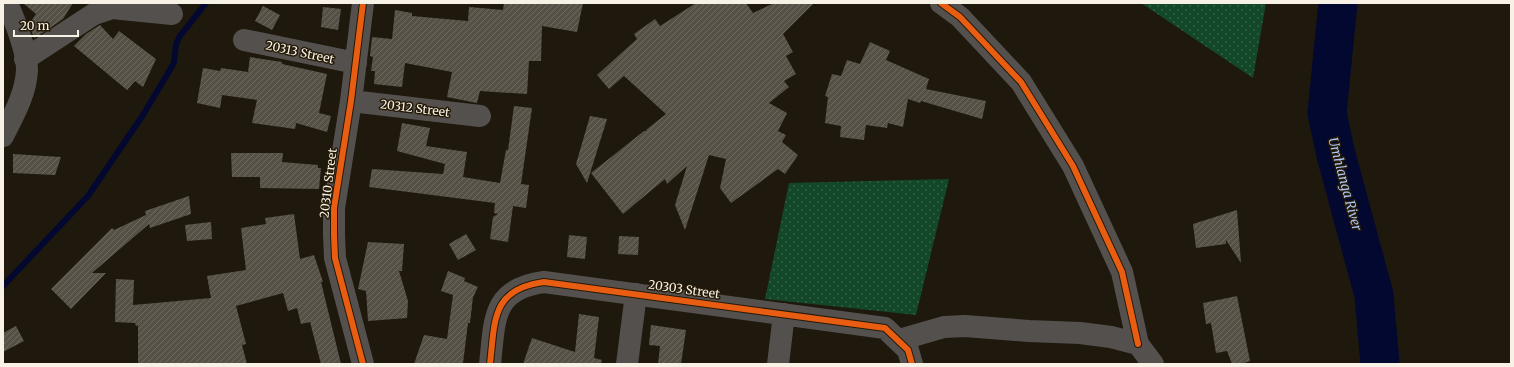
<svg xmlns="http://www.w3.org/2000/svg" width="1514" height="367" font-family="Merriweather,serif">
<style>
.grass{fill:url(#grass-dots)}
.lines{fill:none;stroke-linecap:round;stroke-linejoin:round}
.stream{stroke:#030831;stroke-width:6}
.river{stroke:#030831;stroke-width:39}
.building{fill:url(#building-hatch)}
.minor{stroke:#54504e;stroke-width:22}
.cycleway-casing{stroke:#241a07;stroke-width:8}
.cycleway{stroke:#e95d12;stroke-width:6}
.labels{text-anchor:middle;dominant-baseline:central;stroke-width:3;stroke-linejoin:round;paint-order:stroke}
.street-label{font-size:12px;fill:#f8f1e5;stroke:#241a07}
.water-label{font-size:13px;font-style:italic;fill:#acc6f6;stroke:#241a07}
</style>
<defs>
<pattern id="grass-dots" width="8" height="8" patternUnits="userSpaceOnUse"><rect width="8" height="8" fill="#12472a"/><path d="M2 2h.1M6 6h.1" fill="none" stroke="#356249" stroke-width="1.8" stroke-linecap="round"/></pattern>
<pattern id="building-hatch" width="6" height="6" patternUnits="userSpaceOnUse"><rect width="6" height="6" fill="#565147"/><path d="M-1 1l2-2M0 6l6-6M5 7l2-2" fill="none" stroke="#6f6a61"/></pattern>
</defs>
<rect width="100%" height="100%" fill="#1e180d"/>
<path class="grass" d="M1141,3H1266L1253,78Z
M949,179L916,315L765,299L789,183Z"/>
<g class="lines">
<path class="stream" d="M3,286L88,196L143,115L174,63L176,44L180,36L206,3"/>
<path class="river" d="M1338,3L1327,113L1336,155L1374,295L1380,364"/>
</g>
<path class="building" d="M23,3H73L63,19L47,30L45,28L46,31L34,38L29,24L36,14Z
M504,3H583L577,32L542,26L541,61H529L527,94L480,91L477,103L447,97L452,72L405,63L402,87L374,84L375,71H371L373,57L370,56L372,37L392,39L395,10L412,13V16L468,21L469,7L503,10Z
M696,3H746L753,13L774,3H814L783,34L793,52L786,56L796,74L784,81L789,87L769,103L787,113L778,131L786,135L782,142L798,155L785,174L778,169L731,203L720,188L726,159L709,155L685,230L675,205L687,166L667,184L665,179L623,214L591,173L644,131H647L646,130L666,114L624,76L609,89L597,75L637,39L634,34L655,19L660,26Z
M263,6L280,15L272,30L255,21Z
M323,7L341,9L338,30L321,27Z
M100,25L113,39L119,31L156,59L143,87L135,81L127,90L74,46L86,34Z
M870,42L890,51L886,60L929,79L926,89L986,101L982,119L921,101L920,103L908,99L903,127L888,123L887,128L866,125L864,140L840,137L841,126L825,123L828,97L825,96L832,74L841,76L847,60L860,64Z
M250,57L282,62V64L327,74L319,113L331,116L327,132L296,123L295,129L252,123L257,100L222,95L220,108L197,103L203,68L220,71L221,68L248,72Z
M514,106L532,108L521,184L529,185L526,208L513,206L508,242L490,239L493,217L498,214L494,213L495,203L369,187L372,169L443,174L445,164L397,151L402,123L430,128L426,146L467,152L463,177L500,183L506,150H508Z
M590,116L607,119L587,183L576,164Z
M231,153H283L282,162L318,165V168H321L319,189L260,188V177H232Z
M13,154L61,157L55,175L13,173Z
M189,196L191,214L150,228L149,224L92,273H106L71,309L51,289L112,228L114,230L146,215L145,211Z
M1237,210L1241,263L1226,240V244L1196,248L1193,224Z
M294,214L300,259L314,255L323,282H321L341,364H321L310,322L301,324L297,308L288,311L283,293L236,306L246,344L242,345L247,364H138V325L136,326L135,323L115,322L116,279L134,280L133,305L211,298L207,276L246,270L241,228L266,224L265,218Z
M211,222L212,239L187,241L185,225Z
M466,234L476,250L458,260L449,244Z
M569,235L587,237L585,259L567,257Z
M619,236L639,237L638,255L618,254Z
M368,242L404,244L402,271H399L408,301L407,318L368,321L366,291L358,289Z
M448,271L465,278L464,281L478,287L473,297L470,323H468L463,363L414,364L424,335L447,339L453,295L441,291Z
M1237,296L1250,361L1241,364H1232L1227,351L1216,353L1211,323L1206,324L1203,303Z
M579,314L599,317L594,358L602,360L601,364H523L532,338L575,352Z
M651,325L686,330L681,364H658L660,346L649,345Z
M16,326L24,341L3,352V333Z"/>
<g class="lines">
<path class="minor" d="M941,3L960,17L1021,82L1073,166L1122,272L1138,344
M244,40L356,63
M25,59L94,14L112,8L172,14
M351,101L480,116
M3,136C13,116 26,94 27,70C27,51 15,21 7,3
M899,340L944,327L965,326L1029,331L1080,333L1111,337L1138,344L1153,364
M363,364L335,258L334,235V208L351,101L363,3
M490,364C495,321 491,289 544,282L885,328L908,350L912,364
M627,364L636,294
M778,364L784,314"/>
<defs>
<path id="cycleway" d="M941,3L960,17L1021,82L1073,166L1122,272L1138,344
M363,364L335,258L334,235V208L351,101L363,3
M490,364C495,321 491,289 544,282L885,328L908,350L912,364"/>
</defs>
<use href="#cycleway" class="cycleway-casing"/>
<use href="#cycleway" class="cycleway"/>
</g>
<g class="labels">
<g class="street-label">
<text transform="translate(300 52) rotate(12)">20313 Street</text>
<text transform="translate(415 108) rotate(7)">20312 Street</text>
<text transform="translate(328 183) rotate(-83)">20310 Street</text>
<text transform="translate(684 289) rotate(8)">20303 Street</text>
</g>
<g class="water-label">
<text transform="translate(1345 184) rotate(75)">Umhlanga River</text>
</g>
</g>
<rect width="1514" height="367" fill="none" stroke="#f8f1e5" stroke-width="8"/>
<path d="M14 30v6h64v-6" fill="none" stroke="#f8f1e5" stroke-width="2"/>
<text x="20" y="30" font-size="12" fill="#f8f1e5" stroke="#241a07" stroke-width="3" paint-order="stroke">20 m</text>
</svg>
